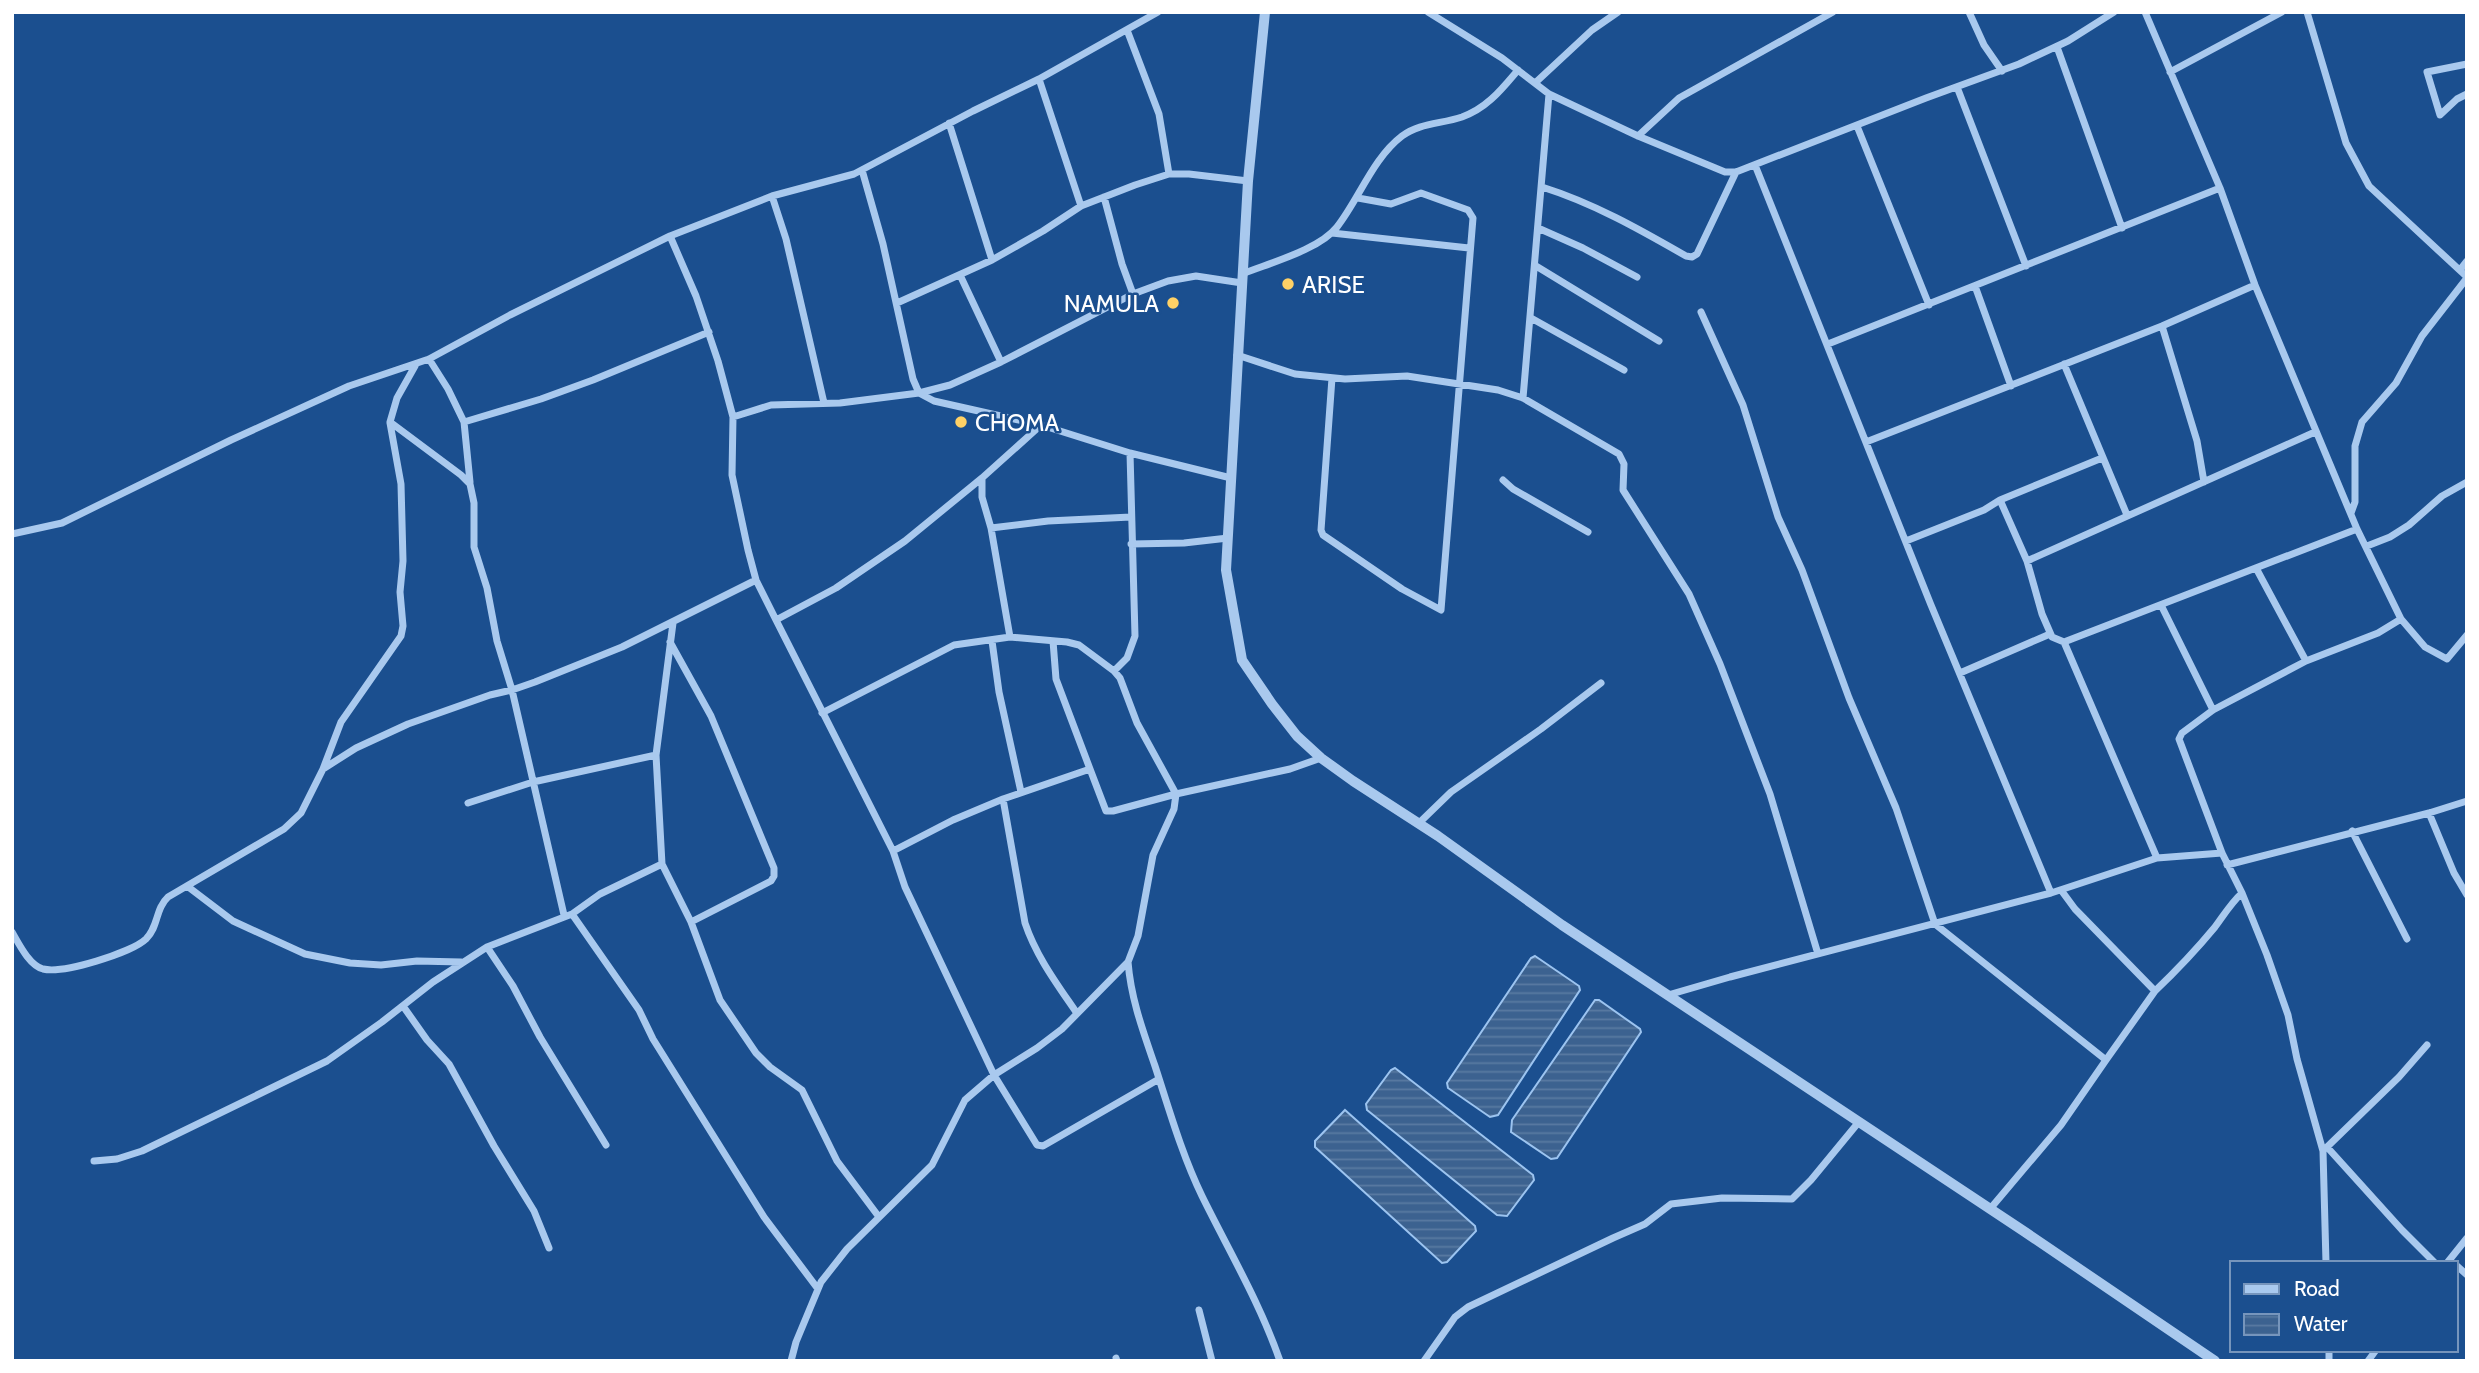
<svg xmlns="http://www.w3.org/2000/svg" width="2479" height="1373" font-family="Cabin,sans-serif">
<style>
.water{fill:url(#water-rules);stroke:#9cc4f0;stroke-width:2}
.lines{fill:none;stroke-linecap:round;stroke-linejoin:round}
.minor{stroke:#a9c9ee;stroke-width:7}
.tertiary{stroke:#a9c9ee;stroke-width:10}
.poi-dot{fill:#ffd166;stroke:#1b4f8f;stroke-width:2.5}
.labels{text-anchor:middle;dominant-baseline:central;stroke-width:5;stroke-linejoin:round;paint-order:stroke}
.poi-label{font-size:24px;fill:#fff;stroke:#1b4f8f;text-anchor:start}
</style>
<defs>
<pattern id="water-rules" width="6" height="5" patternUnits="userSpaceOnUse" patternTransform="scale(1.75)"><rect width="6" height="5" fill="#3c6290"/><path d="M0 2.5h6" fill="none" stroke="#597aa1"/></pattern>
</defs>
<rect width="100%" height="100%" fill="#1b4f8f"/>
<path class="water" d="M1535,956L1579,986L1580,990L1498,1115L1490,1117L1448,1088L1447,1083L1531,958Z
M1595,1000H1599L1640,1029L1641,1032L1557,1158L1551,1159L1511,1132L1512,1120Z
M1395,1068L1533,1175L1534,1180L1507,1216L1497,1215L1367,1110L1366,1104L1391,1070Z
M1345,1110L1475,1226L1476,1231L1447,1262L1442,1263L1315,1147V1141Z"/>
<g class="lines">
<path class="minor" d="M1428,12L1502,58L1549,94L1638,136L1725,172H1736L1926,98L2019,64L2068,41L2114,12
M1969,12L1984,45L2002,71
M2145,12L2220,188L2255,285L2357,529L2401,619L2425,647L2447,659L2467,635
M2307,12L2346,143L2369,186L2467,277
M1127,30L1159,114L1169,174
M2057,47L2122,228
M2467,64L2427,72L2440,115L2457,99L2467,94
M2170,72L2282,12
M1039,79L1081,206
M1535,83L1592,30L1618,12
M1957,87L2026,266
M949,123L992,260
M1857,126L1929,305
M1638,136L1679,98L1833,12
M1755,165L1931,605L2051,893
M862,170L883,244L913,379L919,393L934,401L1041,425L1130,453L1231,478
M1542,187C1593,203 1639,229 1686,256L1692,257L1697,254L1736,172
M772,196L786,239L824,403
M1104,197L1122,264L1133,294
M1538,228L1583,248L1637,277
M1332,233L1469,248
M670,236L696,296L718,361L733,417L732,475L748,550L756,580L776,620L836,588L905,541L982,478
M1536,266L1659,341
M2460,270L2467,261
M1242,274C1269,263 1319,250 1337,227C1359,199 1373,158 1402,136C1419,123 1441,124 1462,117C1487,108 1501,90 1518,70
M960,275L1001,362
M1975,286L2011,386
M897,303L992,260L1043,231L1081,206L1135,185L1169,174H1189L1248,181
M1701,312L1743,405L1778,517L1802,570L1849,698L1896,808L1935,924L2106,1060L2061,1125L1990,1209
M1531,318L1624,370
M2162,326L2197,441L2204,482
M1828,344L2220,188
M1237,355L1295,374L1345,379L1407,376L1498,390L1523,398L1619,454L1624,464L1623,490L1689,594L1720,664L1770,794L1818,954
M429,359L448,389L464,422L470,482
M2064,364L2127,515
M415,366L397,398L390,422L461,475L470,484L474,503V547L487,588L497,641L512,690L564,915
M1332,378L1321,530L1323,535L1402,589L1441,610L1473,218L1468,210L1421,193L1391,204L1358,198
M1523,398L1549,94
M733,417L771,405L840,403L919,393L950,385L1001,362L1133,294L1168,281L1196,276L1242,283
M464,422L541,399L593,380L709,332
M1866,442L2162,326L2255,285
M1503,480L1513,489L1588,532
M2000,500L2102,458
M2351,513L2355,502V446L2362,422L2396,383L2422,336L2467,278
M991,528L1048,521L1131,517
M12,534L62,523L231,440L349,386L429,359L510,315L670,236L772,196L854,174L973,111L1039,79L1158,12
M1906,541L1984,510L2000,500L2027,561L2042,614L2052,637L2064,642L2357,529
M1131,544L1184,543L1228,538
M2367,546L2390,537L2409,525L2442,496L2467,482
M2027,561L2315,432
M2256,568L2306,661
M2161,605L2213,710
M776,620L893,851L953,820L1003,799L1090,769L1106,811H1113L1176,794L1290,769L1321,758
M673,623L656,755L662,864L691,922L720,1000L756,1053L770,1067L802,1090L837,1161L879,1217
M992,641L999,692L1021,792
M1053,641L1056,679L1090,769
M670,642L711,716L774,868V876L771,881L691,922
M2064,642L2157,858
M1114,671L1127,658L1135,636L1130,453
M1960,673L2050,634
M822,713L954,645L1010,637
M323,769L341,722L401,636L403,626L400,592L403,561L401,484L390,423
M1003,799L1025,923C1036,956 1057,984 1076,1012
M468,803L533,782L656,755
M2429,813L2454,873L2467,895
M1418,824L1451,792L1541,729L1601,683
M2352,831L2407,939
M893,851L905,887L994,1075L1037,1145L1043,1146L1159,1079
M2227,865L2429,813L2467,801
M187,886L233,921L305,954L350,963L381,965L417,961L461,962
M2061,890L2075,909L2155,991L2106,1060
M572,914L639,1010L653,1039L764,1217L818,1289
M12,932C19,944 29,965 43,969C63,974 131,953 146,939C159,926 155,909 168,897L284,829L301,813L323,769L356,748L408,724L490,695L512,690L535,682L622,647L756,580
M487,947L513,986L540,1037L606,1145
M1128,962C1131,999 1143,1031 1155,1066C1169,1109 1182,1155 1202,1196C1229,1251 1260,1303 1280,1361
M2155,991C2176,971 2196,950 2215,927C2224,915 2231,903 2242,893
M1668,995L1730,977L2051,893L2157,858L2222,853
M403,1006L427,1040L449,1064L494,1146L534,1211L549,1248
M2327,1147L2402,1230L2435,1263
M2326,1148L2399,1077L2427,1045
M94,1161L117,1159L142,1151L327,1061L382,1022L433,982L487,947L572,914L600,894L662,864
M2326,1263L2323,1151L2297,1059L2288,1015L2267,955L2242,893L2222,853L2179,739L2182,733L2213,710L2306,661L2378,633L2401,619
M2447,1263L2467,1238
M2456,1265L2467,1275
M1199,1310L1212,1361
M2329,1350V1361
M1116,1358L1117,1361
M791,1361L796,1342L821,1282L847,1249L932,1165L965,1100L994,1075L1037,1048L1062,1029L1128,962L1138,936L1153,855L1174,809L1176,794L1137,723L1120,678L1114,671L1079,645L1067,642L1010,637L991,528L982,497V478L1041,425
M1424,1361L1455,1317L1468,1307L1613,1238L1645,1224L1671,1204L1722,1198L1792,1199L1811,1180L1858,1123
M2368,1361L2376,1350"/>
<path class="tertiary" d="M1265,12L1248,181L1226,570L1242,660L1272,704L1297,736L1321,758L1353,781L1438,836L1562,925L2025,1232L2215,1361"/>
</g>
<g class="poi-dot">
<circle cx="1288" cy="284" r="7"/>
<circle cx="1173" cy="303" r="7"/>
<circle cx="961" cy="422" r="7"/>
</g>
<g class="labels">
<g class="poi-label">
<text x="1302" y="284">ARISE</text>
<text x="1159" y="303" text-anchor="end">NAMULA</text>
<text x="975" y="422">CHOMA</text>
</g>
</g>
<rect width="2479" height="1373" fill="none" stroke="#ffffff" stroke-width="28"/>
<rect x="2230" y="1261" width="228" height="91" fill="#1b4f8f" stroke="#7695bc" stroke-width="2"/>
<rect x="2244" y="1284" width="35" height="10" fill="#a9c9ee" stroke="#7695bc" stroke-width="2"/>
<text x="2294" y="1296" font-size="21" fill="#ffffff">Road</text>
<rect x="2244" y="1314" width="35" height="21" fill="url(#water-rules)" stroke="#7695bc" stroke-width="2"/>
<text x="2294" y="1331" font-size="21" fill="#ffffff">Water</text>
</svg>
